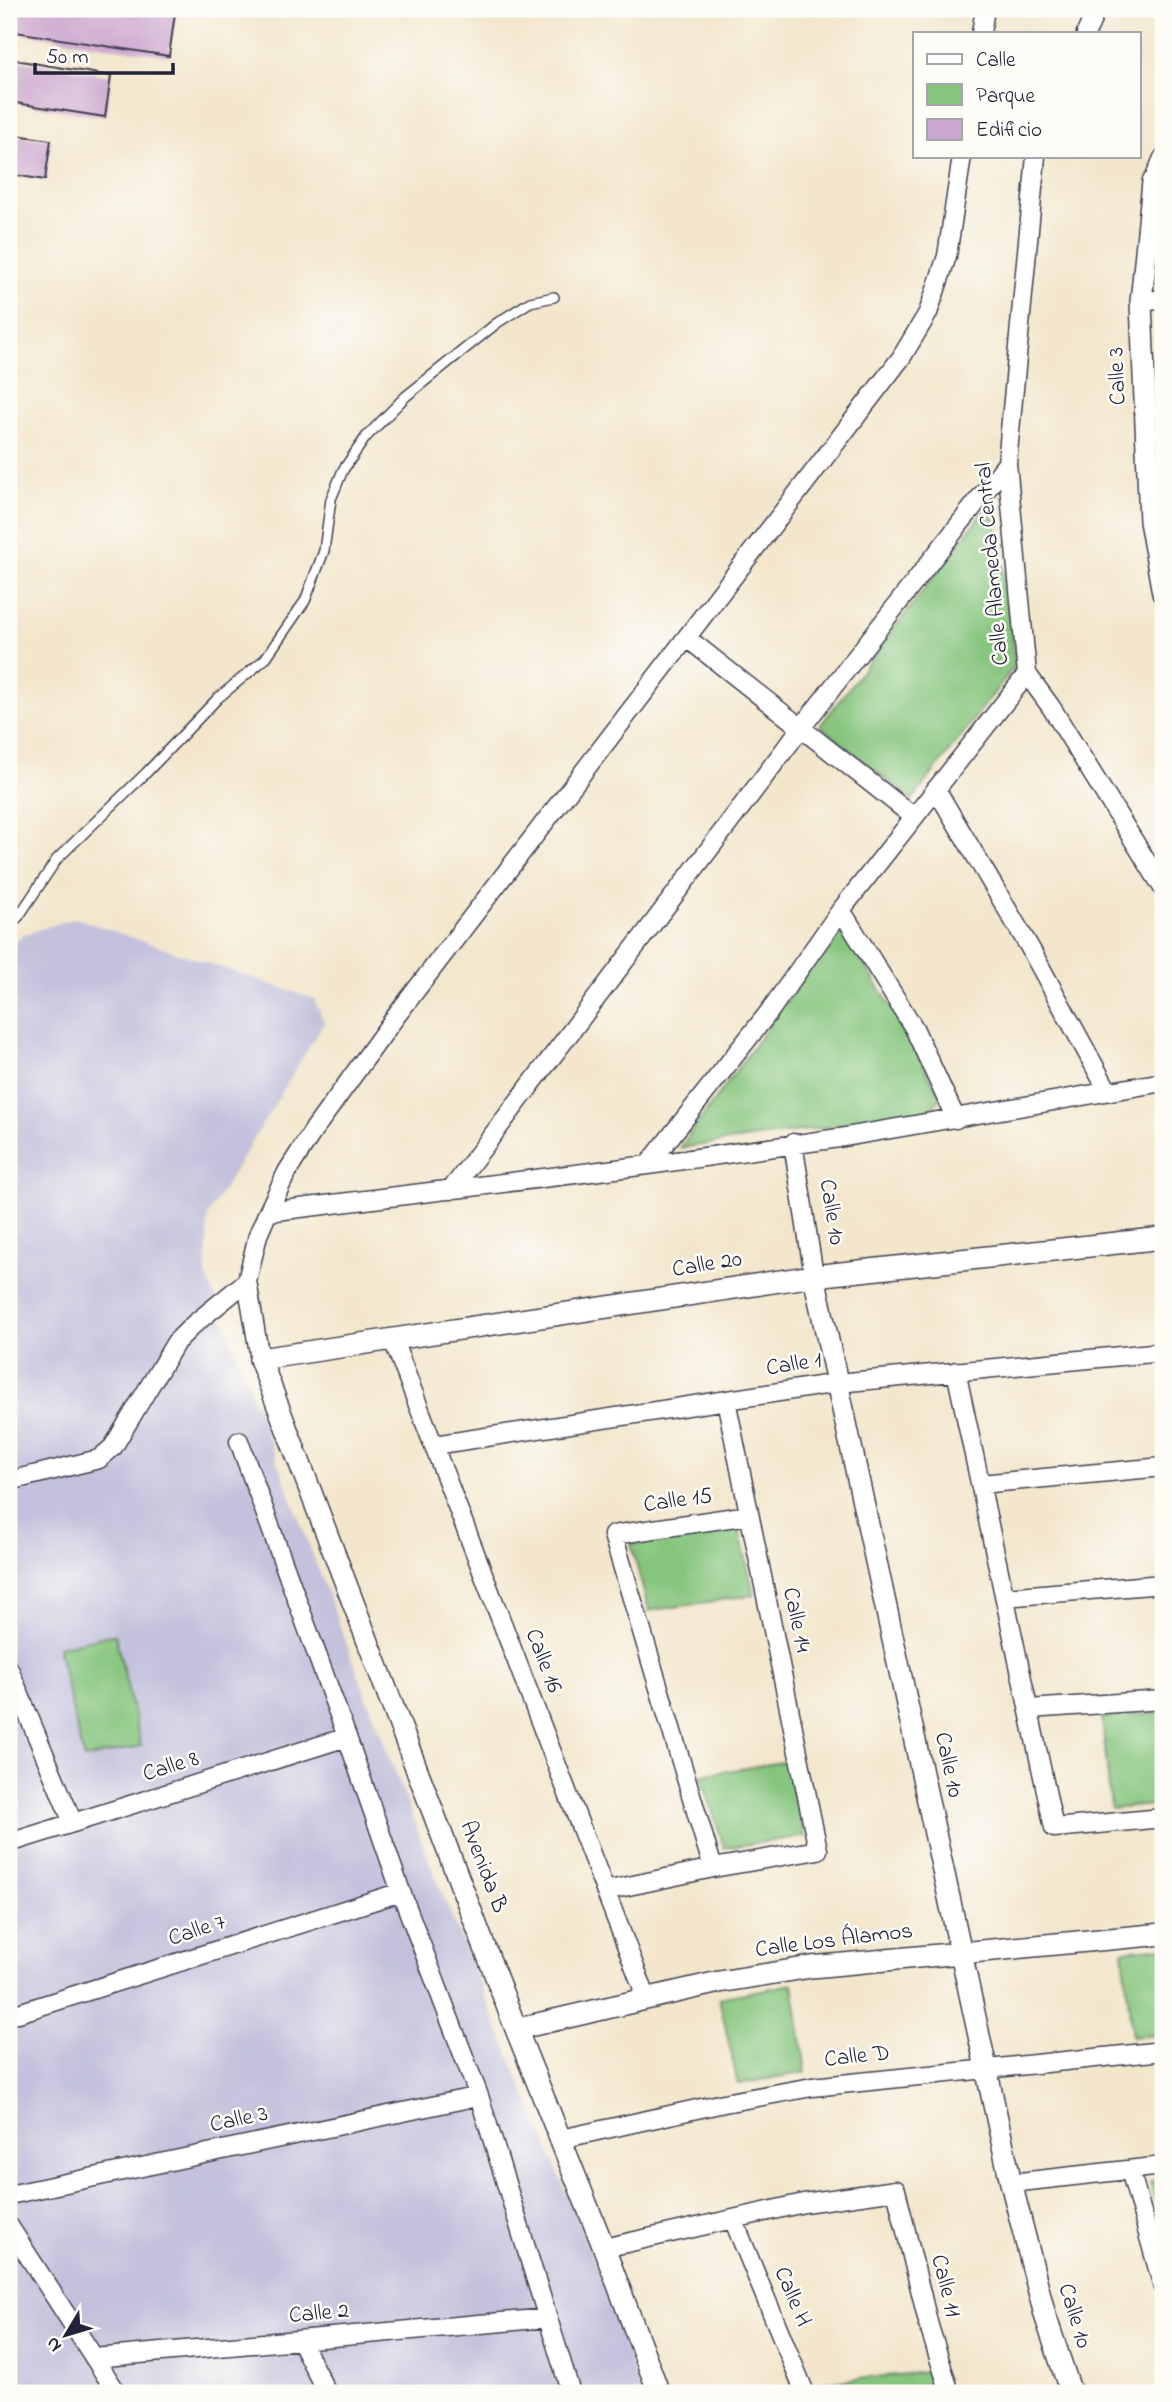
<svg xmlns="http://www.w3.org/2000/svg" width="1172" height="2402" font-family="'Indie Flower',sans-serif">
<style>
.industrial{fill:#c3c1db}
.green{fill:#85c57d;stroke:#54745c;stroke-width:2}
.building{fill:#cba6ce}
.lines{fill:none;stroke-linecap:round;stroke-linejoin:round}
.service-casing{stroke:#413f51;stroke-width:12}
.minor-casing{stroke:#413f51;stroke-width:21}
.tertiary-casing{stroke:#413f51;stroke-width:24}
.service{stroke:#fff;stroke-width:9}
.minor{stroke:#fff;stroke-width:18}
.tertiary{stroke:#fff;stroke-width:21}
.labels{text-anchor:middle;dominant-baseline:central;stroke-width:5;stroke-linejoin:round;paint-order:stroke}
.street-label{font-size:23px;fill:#22223b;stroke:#fdfcf7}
</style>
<rect width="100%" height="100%" fill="#fdfcf7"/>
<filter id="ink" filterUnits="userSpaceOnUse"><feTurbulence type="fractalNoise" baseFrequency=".0143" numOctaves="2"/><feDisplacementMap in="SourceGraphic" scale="14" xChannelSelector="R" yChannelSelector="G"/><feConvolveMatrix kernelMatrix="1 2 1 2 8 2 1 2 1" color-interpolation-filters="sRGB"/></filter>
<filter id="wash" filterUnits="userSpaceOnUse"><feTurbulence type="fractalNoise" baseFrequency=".00686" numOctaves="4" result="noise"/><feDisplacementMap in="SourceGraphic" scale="28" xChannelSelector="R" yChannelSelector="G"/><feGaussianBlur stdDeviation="1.57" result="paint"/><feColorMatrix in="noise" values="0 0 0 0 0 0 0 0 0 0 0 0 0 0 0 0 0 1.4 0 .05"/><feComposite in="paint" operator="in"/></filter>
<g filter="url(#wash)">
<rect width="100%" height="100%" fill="#f3e6cc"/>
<path class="industrial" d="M75,918L314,999L324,1022L208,1215L206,1274L433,1871L600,2274L641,2393H9V950L22,935Z"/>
<path class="green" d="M983,512L996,519L1016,664L912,800L820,726Z
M845,933L898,1018L941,1097L928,1113L680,1148L834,936Z
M739,1528L754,1595L649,1611L631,1544Z
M115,1634L141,1746L84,1759L58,1647Z
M1163,1713V1804L1111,1809L1102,1717Z
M789,1761L805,1836L724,1848L701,1775Z
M1163,1947V2034L1132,2037L1123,1951Z
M793,1984L806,2072L738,2084L719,1998Z
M1163,2180V2236L1150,2182Z
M926,2372L933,2393H821L817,2383Z"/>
<g id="blocks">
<path class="building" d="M9,9H145L175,13L169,56L9,31Z
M9,59L111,76L105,117L9,102Z
M9,134L51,140L45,180L9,174Z"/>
</g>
</g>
<g filter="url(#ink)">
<use href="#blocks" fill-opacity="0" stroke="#413f51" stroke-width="2"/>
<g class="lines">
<defs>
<path id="service" d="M9,927L19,916L57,859L146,773L218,698L265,659L305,601L324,551L331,499L343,470L366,437L405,397L497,323L530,302L554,297"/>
<path id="minor" d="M981,33L985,9
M1086,33L1097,9
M1036,156L1007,463L1027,674L1051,707L1163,888
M1153,182L1163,158
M1141,302L1163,299
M687,638L914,817
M936,789L1030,948L1108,1091
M841,910L914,1028L956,1119
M793,1143L814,1276
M648,1165L769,1012L841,910L1027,674
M451,1190L801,728L1007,463
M268,1212L648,1165L839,1138L1163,1082
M393,1340L647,1999
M260,1359L247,1281L258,1235L268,1212L287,1172L315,1128L396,1016L901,358L928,313L947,256L962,156
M956,1371L1054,1828L1163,1818
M239,1441L347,1737L401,1892L479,2096L571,2393
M434,1445L838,1383L1163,1352
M9,1481L99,1459L113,1447L176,1342L193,1325L247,1281
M980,1484L1163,1467
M1005,1597L1163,1584
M9,1669L73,1823
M1029,1709L1163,1700
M9,1843L347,1737
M713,1868L613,1535L749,1515
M605,1891L713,1868L818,1850L726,1400
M9,2016L401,1892
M561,2139L724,2103L812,2087L1163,2051
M1130,2170L1163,2287
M1011,2183L1163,2166
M9,2195L479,2096
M733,2219L805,2393
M9,2226L117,2393
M604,2248L804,2203L896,2190L929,2326L950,2393
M300,2340L327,2393
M94,2358L548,2318"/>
<path id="tertiary" d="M1163,181L1153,182L1141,302L1150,521L1163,593
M814,1276L1011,2183L1045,2315L1071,2393
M516,2029L719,1982L811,1967L1163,1934
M659,2393L604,2248L516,2029L260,1359L814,1276L1163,1238"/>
</defs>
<use href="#service" class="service-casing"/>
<use href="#minor" class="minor-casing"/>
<use href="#tertiary" class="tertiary-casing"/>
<use href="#service" class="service"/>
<use href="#minor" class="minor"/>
<use href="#tertiary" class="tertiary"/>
</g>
</g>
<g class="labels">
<g class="street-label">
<text transform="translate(1118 376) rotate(-92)">Calle 3</text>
<text transform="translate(993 564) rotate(-95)">Calle Alameda Central</text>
<text transform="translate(831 1212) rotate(81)">Calle 10</text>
<text transform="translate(707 1265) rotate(-9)">Calle 20</text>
<text transform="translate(794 1365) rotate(-9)">Calle 1</text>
<text transform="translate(678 1501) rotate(-8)">Calle 15</text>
<text transform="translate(796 1620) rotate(78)">Calle 14</text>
<text transform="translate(543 1661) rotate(69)">Calle 16</text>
<text transform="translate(948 1765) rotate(78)">Calle 10</text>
<text transform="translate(171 1767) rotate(-17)">Calle 8</text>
<text transform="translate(483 1867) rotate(69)">Avenida B</text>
<text transform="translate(197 1931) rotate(-18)">Calle 7</text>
<text transform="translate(834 1941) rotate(-7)">Calle Los Álamos</text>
<text transform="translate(857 2057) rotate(-6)">Calle D</text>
<text transform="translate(239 2120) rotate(-12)">Calle 3</text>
<text transform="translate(945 2286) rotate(76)">Calle 11</text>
<text transform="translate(792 2297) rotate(67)">Calle H</text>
<text transform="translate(319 2314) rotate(-5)">Calle 2</text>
<text transform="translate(1074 2316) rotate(73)">Calle 10</text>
</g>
</g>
<rect width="1172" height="2402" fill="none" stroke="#fdfcf7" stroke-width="35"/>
<rect x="913" y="32" width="228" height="126" fill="#fdfcf7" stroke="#a5a5ac" stroke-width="2"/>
<rect x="927" y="54" width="35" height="10" fill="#ffffff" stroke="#a5a5ac" stroke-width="2"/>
<text x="976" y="66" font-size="21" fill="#22223b">Calle</text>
<rect x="927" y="84" width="35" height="21" fill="#85c57d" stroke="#a5a5ac" stroke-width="2"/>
<text x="976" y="102" font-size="21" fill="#22223b">Parque</text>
<rect x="927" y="119" width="35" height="21" fill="#cba6ce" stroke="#a5a5ac" stroke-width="2"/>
<text x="976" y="136" font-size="21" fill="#22223b">Edificio</text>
<g transform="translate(66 2335) rotate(232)" stroke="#fdfcf7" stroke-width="5" paint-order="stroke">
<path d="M0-5L12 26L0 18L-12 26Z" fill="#22223b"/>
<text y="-10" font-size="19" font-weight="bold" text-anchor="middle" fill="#22223b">N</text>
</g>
<path d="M35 63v10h138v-10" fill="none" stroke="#22223b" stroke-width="3.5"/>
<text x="46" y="63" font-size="21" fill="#22223b" stroke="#fdfcf7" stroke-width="5" paint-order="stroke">50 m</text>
</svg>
